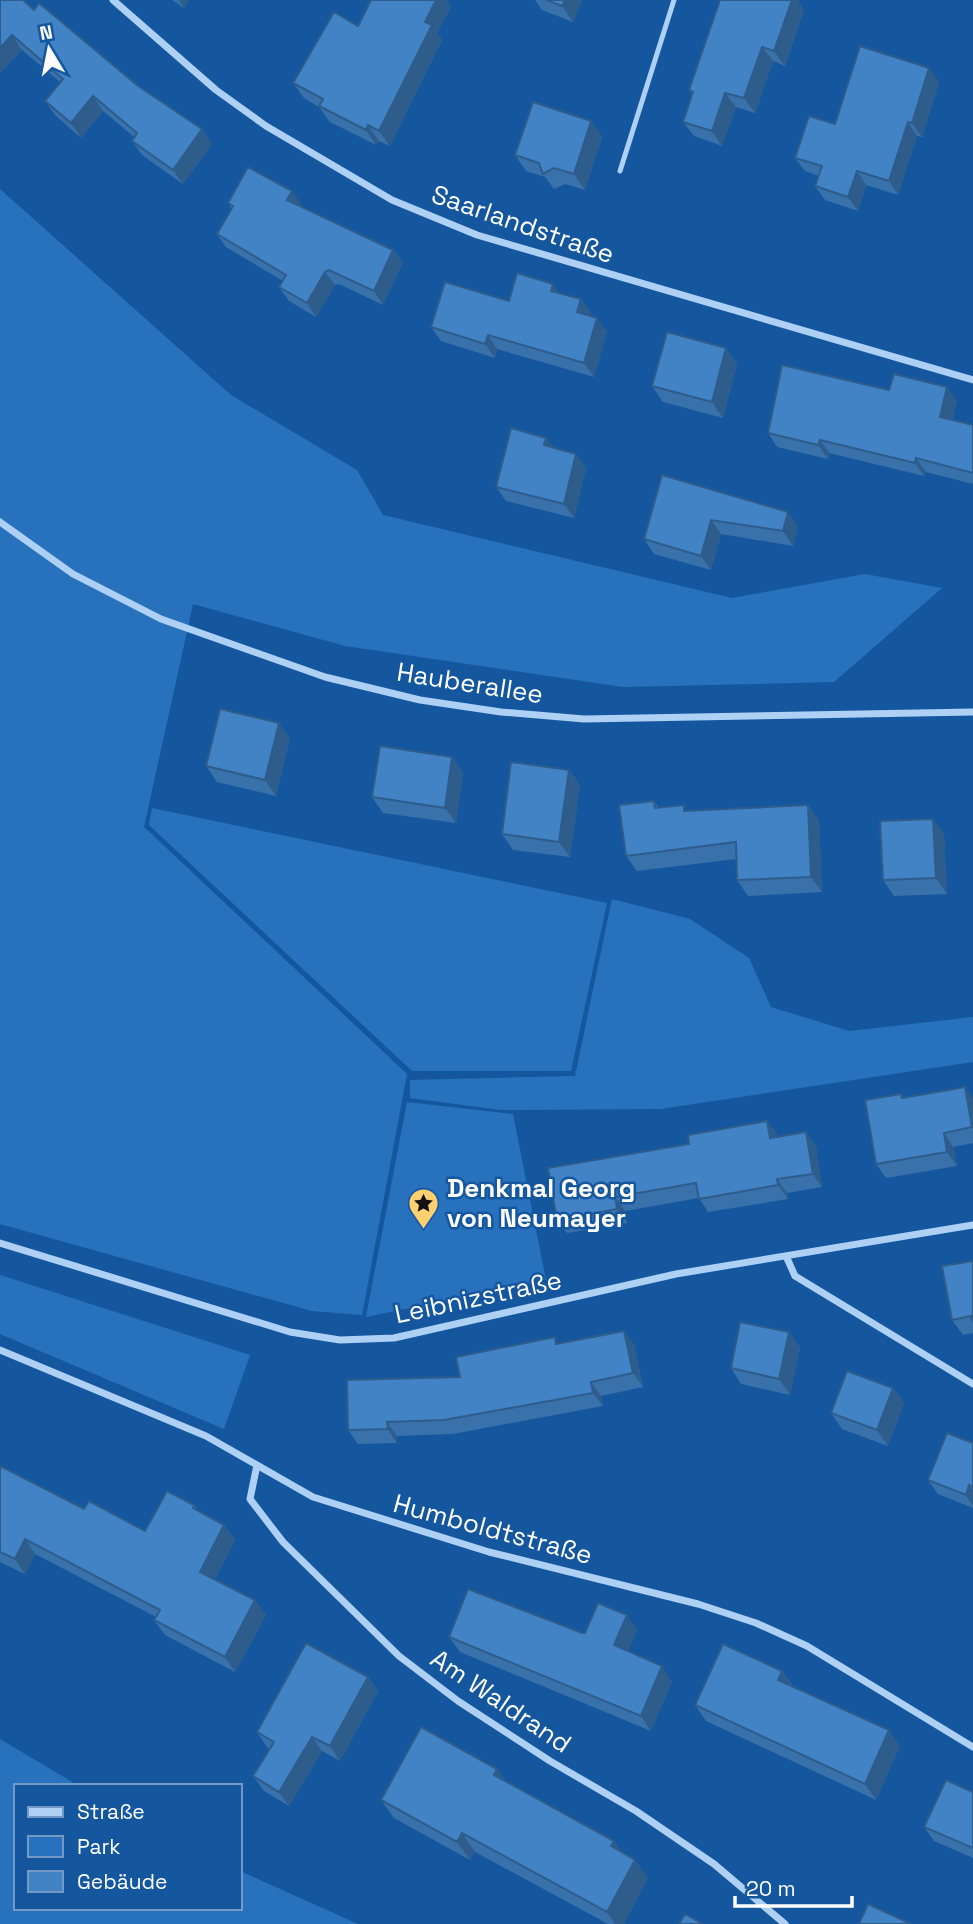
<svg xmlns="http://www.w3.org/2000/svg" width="973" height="1924" font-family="'Space Grotesk',sans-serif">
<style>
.green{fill:#2872bd}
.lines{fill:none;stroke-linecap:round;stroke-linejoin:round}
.lane{stroke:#add0f4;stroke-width:5}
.street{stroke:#add0f4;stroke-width:7}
.wall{fill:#3971aa}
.shaded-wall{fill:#2e5c8b}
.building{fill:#4283c6;stroke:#2e5c8b;stroke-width:2}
.labels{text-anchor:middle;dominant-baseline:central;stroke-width:5;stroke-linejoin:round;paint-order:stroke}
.street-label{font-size:26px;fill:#fff;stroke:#15579f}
.poi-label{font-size:26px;font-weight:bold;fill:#fff;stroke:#15579f;text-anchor:start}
</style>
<rect width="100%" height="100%" fill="#15579f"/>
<path class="green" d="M0,189L231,395L357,470L383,515L732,598L865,574L942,588L834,682L623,687L345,646L193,604L144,827L407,1074L362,1315L312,1311L0,1224Z
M152,808L607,903L571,1071H412L149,825Z
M612,899L690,919L749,958L771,1007L849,1031L973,1017V1062L660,1109L501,1110L410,1098V1080L575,1076Z
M407,1102L513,1114L546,1280L366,1317Z
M0,1275L250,1355L224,1429L0,1334Z
M0,1739L79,1786H16V1908H240V1871L358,1924H0Z"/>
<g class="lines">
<path class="lane" d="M620,171L674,0"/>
<path class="street" d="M113,0L216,90L266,126L392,200L477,235L973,380
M0,522L73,574L161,619L325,677L420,700L501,712L584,719L973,712
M0,1243L290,1332L340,1340L394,1338L676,1274L973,1225
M786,1256L795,1276L973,1384
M0,1350L206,1436L313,1497L489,1552L698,1604L756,1623L807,1646L973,1747
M257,1465L250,1499L283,1542L399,1656L458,1701L550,1761L636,1811L714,1864L785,1924"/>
</g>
<path class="wall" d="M0,0L34,10L138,86L202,129L212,144L183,184L142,155L132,141L134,137L103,111L81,138L55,115L45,101L60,82L22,50L0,73Z
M172,0H189L184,8Z
M371,0H447L451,6L437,33L442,40L390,146L379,141L376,145L330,122L319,107L304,98L293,83L358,26Z
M535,0H582L573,22L542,10Z
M804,9L785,66L773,61L755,113L736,107L722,146L694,136L683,122L692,95L689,90Z
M939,82L922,137L917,136L898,195L866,185L858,211L825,200L815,186L819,176L805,171L795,158L835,124Z
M591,121L602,137L585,190L565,184L554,189L545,177L526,171L515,155Z
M228,203L302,205L301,207L393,250L403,263L383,305L339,284L335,285L316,317L289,301L279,287L283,281L226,247L217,234L231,208Z
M560,293L581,299L591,313L590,316L607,332L594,377L497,349L495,358L441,341L431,327L509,301Z
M726,348L737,364L723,418L663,402L652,386Z
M889,390L957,401L952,420L973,425V484L926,472L924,476L829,453L828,459L777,447L768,433Z
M553,448L576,454L586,468L574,518L506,501L496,487Z
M662,475L798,526L793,546L721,534L711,570L654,554L644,539Z
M290,738L276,796L217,782L206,766Z
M452,757L463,773L456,823L383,813L372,797Z
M569,770L580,785L570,857L513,850L502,834Z
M654,801L659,808L688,811L808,805L819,821L822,892L748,896L737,880L736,859L637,871L626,856Z
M933,819L944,834L947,894L894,896L883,880Z
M901,1094L904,1098H973V1143L953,1147L957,1166L886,1178L876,1164Z
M767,1121L777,1134V1137L816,1146L822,1187L787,1193L788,1199L708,1212L699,1198L625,1211L627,1223L567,1233L557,1220Z
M973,1261V1333L963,1335L952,1320Z
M789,1332L800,1348L790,1395L741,1384L731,1368Z
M560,1344H634L643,1387L601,1396L603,1406L453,1434L397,1436V1443L358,1444L348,1430L460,1377Z
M893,1388L904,1403L888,1446L842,1429L831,1413Z
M973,1443V1508L938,1494L928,1480Z
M0,1466L84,1509L145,1531L194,1505L198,1511L224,1525L235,1540L215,1579L255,1600L266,1615L235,1672L165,1635L154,1620L156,1617L35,1554L25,1574L0,1562Z
M637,1630L628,1651L672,1681L651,1731L460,1652L449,1637Z
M782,1671L793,1686L900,1746L876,1800L706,1721L695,1705Z
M368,1677L378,1691L340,1761L322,1751L289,1806L264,1791L253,1776L270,1749L267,1747L257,1732Z
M497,1769L506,1782L614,1841L622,1852L648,1878L624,1924H608L475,1852L470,1860L394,1818L381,1800Z
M973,1792V1858L934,1841L924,1827Z"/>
<path class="shaded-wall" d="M179,0H189L184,8Z
M436,0H447L451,6L437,33L442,40L390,146L379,131L425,22Z
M565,0H582L573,22L562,6Z
M792,0H798L804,9L785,66L774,51Z
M12,35L22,50L0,73V48Z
M762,47L773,61L755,113L744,98Z
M929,68L939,82L922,137L912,123Z
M725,93L736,107L722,146L712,131Z
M93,96L103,111L81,138L71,123Z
M591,121L602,137L585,190L574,174Z
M908,122L917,136L898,195L889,181Z
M368,125L379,141L376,145L366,130Z
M202,129L212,144L183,184L173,170Z
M857,171L866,185L858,211L848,197Z
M292,191L302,205L297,214L287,200Z
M393,250L403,263L383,305L374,291Z
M325,272L335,285L316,317L307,303Z
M553,284L563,298L551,291Z
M581,299L591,313L587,326L577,312Z
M597,318L607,332L594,377L584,363Z
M488,335L497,349L495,358L485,344Z
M726,348L737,364L723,418L712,402Z
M947,387L957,401L949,430L940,417Z
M546,438L557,452L544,445Z
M820,440L829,453L828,459L818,445Z
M576,454L586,468L574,518L564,504Z
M916,458L926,472L924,476L915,463Z
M788,512L798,526L793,546L783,531Z
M711,520L721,534L711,570L701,556Z
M279,723L290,738L276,796L265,780Z
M452,757L463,773L456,823L445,808Z
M569,770L580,785L570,857L559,842Z
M808,805L819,821L822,892L811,877Z
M933,819L944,834L947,894L936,878Z
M965,1087L973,1098V1128L972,1127Z
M767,1121L777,1134L780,1152L770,1138Z
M806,1132L816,1146L822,1187L813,1174Z
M944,1133L953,1147L957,1166L947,1152Z
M777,1179L787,1193L788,1199L778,1185Z
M615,1197L625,1211L627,1223L617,1209Z
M624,1331L634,1344L643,1387L633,1373Z
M789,1332L800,1348L790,1395L779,1379Z
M591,1382L601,1396L603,1406L593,1393Z
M893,1388L904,1403L888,1446L877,1430Z
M387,1422L397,1436V1443L388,1429Z
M969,1485L973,1490V1506L966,1495Z
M224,1525L235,1540L211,1587L200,1572Z
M25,1539L35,1554L25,1574L15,1559Z
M255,1600L266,1615L235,1672L225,1657Z
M627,1615L637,1630L625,1660L614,1645Z
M662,1666L672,1681L651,1731L641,1716Z
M782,1671L793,1687L778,1680Z
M368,1677L378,1691L340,1761L330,1746Z
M889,1730L900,1746L876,1800L865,1784Z
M312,1737L322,1751L289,1806L279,1792Z
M497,1769L510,1788L494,1775Z
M462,1833L475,1852L470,1860L457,1842Z
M614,1841L628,1860L611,1846Z
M635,1860L648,1878L624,1924H615L607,1912Z"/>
<path class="building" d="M0,0H23L34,10L39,3L138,86L202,129L173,170L132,141L137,133L93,96L71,123L45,101L63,79L12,35L0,48Z
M371,0H436L425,22L432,25L379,131L368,125L366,130L319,106L323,99L293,83L334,12L358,26Z
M546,0H565L562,6Z
M720,0H792L774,51L762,47L744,98L725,93L712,131L683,122L693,92L689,90Z
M860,46L929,68L912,123L908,122L889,181L857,171L848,197L815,186L822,166L795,158L809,116L835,124Z
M533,102L591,121L574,174L554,168L543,174L539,163L515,155Z
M248,167L292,191L287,200L393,250L374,291L329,270L325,272L307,303L279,287L286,275L217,234L233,206L228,203Z
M517,273L553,284L551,291L581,299L577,312L597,318L584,363L488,335L485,344L431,327L445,282L509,301Z
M667,332L726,348L712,402L652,386Z
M782,365L889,390L894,374L947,387L940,417L973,425V473L916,458L915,463L820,440L818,445L768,433Z
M511,428L546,438L544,445L576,454L564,504L496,487Z
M662,475L788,512L783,531L711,520L701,556L644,539Z
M220,709L279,723L265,780L206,766Z
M380,746L452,757L445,808L372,797Z
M511,762L569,770L559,842L502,834Z
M654,801L655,808L684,805V811L808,805L811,877L737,880L736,842L626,856L619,805Z
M933,819L936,878L883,880L880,821Z
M965,1087L972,1127L944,1133L947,1152L876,1164L865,1100L901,1094L902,1098Z
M767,1121L770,1138L806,1132L813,1174L777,1179L778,1185L699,1199L696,1183L615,1197L617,1209L557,1220L548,1168L689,1144L688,1135Z
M973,1261V1322L971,1316L952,1320L942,1266Z
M740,1322L789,1332L779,1379L731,1368Z
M624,1331L633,1373L591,1382L593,1393L444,1420L387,1422L388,1429L348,1430L347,1380L460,1377L456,1357L555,1337L556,1344Z
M847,1371L893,1388L877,1430L831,1413Z
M947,1433L973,1443V1487L969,1485L966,1495L928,1480Z
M0,1466L84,1509L89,1501L145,1531L167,1491L194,1505L193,1508L224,1525L200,1572L255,1600L225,1657L154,1620L160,1610L25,1539L15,1559L0,1552Z
M468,1589L582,1633H585L598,1603L627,1615L614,1645L662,1666L641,1716L449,1637Z
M306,1643L368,1677L330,1746L312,1737L279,1792L253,1776L274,1742L257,1732Z
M723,1644L782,1671L778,1680L889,1730L865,1784L695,1705Z
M421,1727L497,1769L494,1775L614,1841L611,1846L635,1860L607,1912L462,1833L457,1842L381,1800Z
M946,1780L973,1792V1848L924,1827Z
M868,1904L911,1924H859Z
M685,1914L703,1924H679Z"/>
<defs>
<symbol id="sight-pin" viewBox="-11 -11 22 30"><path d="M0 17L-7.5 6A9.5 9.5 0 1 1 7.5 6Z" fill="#ffcf70" stroke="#15579f"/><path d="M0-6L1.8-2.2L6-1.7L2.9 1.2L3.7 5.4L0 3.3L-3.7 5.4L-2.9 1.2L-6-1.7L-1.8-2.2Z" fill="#111"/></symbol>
</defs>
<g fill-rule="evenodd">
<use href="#sight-pin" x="406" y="1186" width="35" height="47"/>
</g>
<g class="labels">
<g class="street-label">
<text transform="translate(523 224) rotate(19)">Saarlandstraße</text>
<text transform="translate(470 683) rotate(9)">Hauberallee</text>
<text transform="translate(478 1297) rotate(-12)">Leibnizstraße</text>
<text transform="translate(493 1529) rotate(15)">Humboldtstraße</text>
<text transform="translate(501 1701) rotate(34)">Am Waldrand</text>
</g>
<g class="poi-label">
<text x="447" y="1188">Denkmal Georg<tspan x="447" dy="30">von Neumayer</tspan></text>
</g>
</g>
<rect x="14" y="1784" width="228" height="126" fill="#15579f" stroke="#739ac5" stroke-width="2"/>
<rect x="28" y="1807" width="35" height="10" fill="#add0f4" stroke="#739ac5" stroke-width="2"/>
<text x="77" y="1819" font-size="21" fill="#ffffff">Straße</text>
<rect x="28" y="1836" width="35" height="21" fill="#2872bd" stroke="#739ac5" stroke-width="2"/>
<text x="77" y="1854" font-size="21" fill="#ffffff">Park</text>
<rect x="28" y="1871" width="35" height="21" fill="#4283c6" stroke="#739ac5" stroke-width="2"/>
<text x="77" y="1889" font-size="21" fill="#ffffff">Gebäude</text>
<g transform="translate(49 49) rotate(350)" stroke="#15579f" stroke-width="5" paint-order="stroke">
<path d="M0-5L12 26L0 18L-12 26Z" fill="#ffffff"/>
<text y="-10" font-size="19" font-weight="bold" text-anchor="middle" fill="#ffffff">N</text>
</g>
<path d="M735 1896v10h117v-10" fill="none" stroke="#ffffff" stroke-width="3.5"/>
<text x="746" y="1896" font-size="21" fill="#ffffff" stroke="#15579f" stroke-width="5" paint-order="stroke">20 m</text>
</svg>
